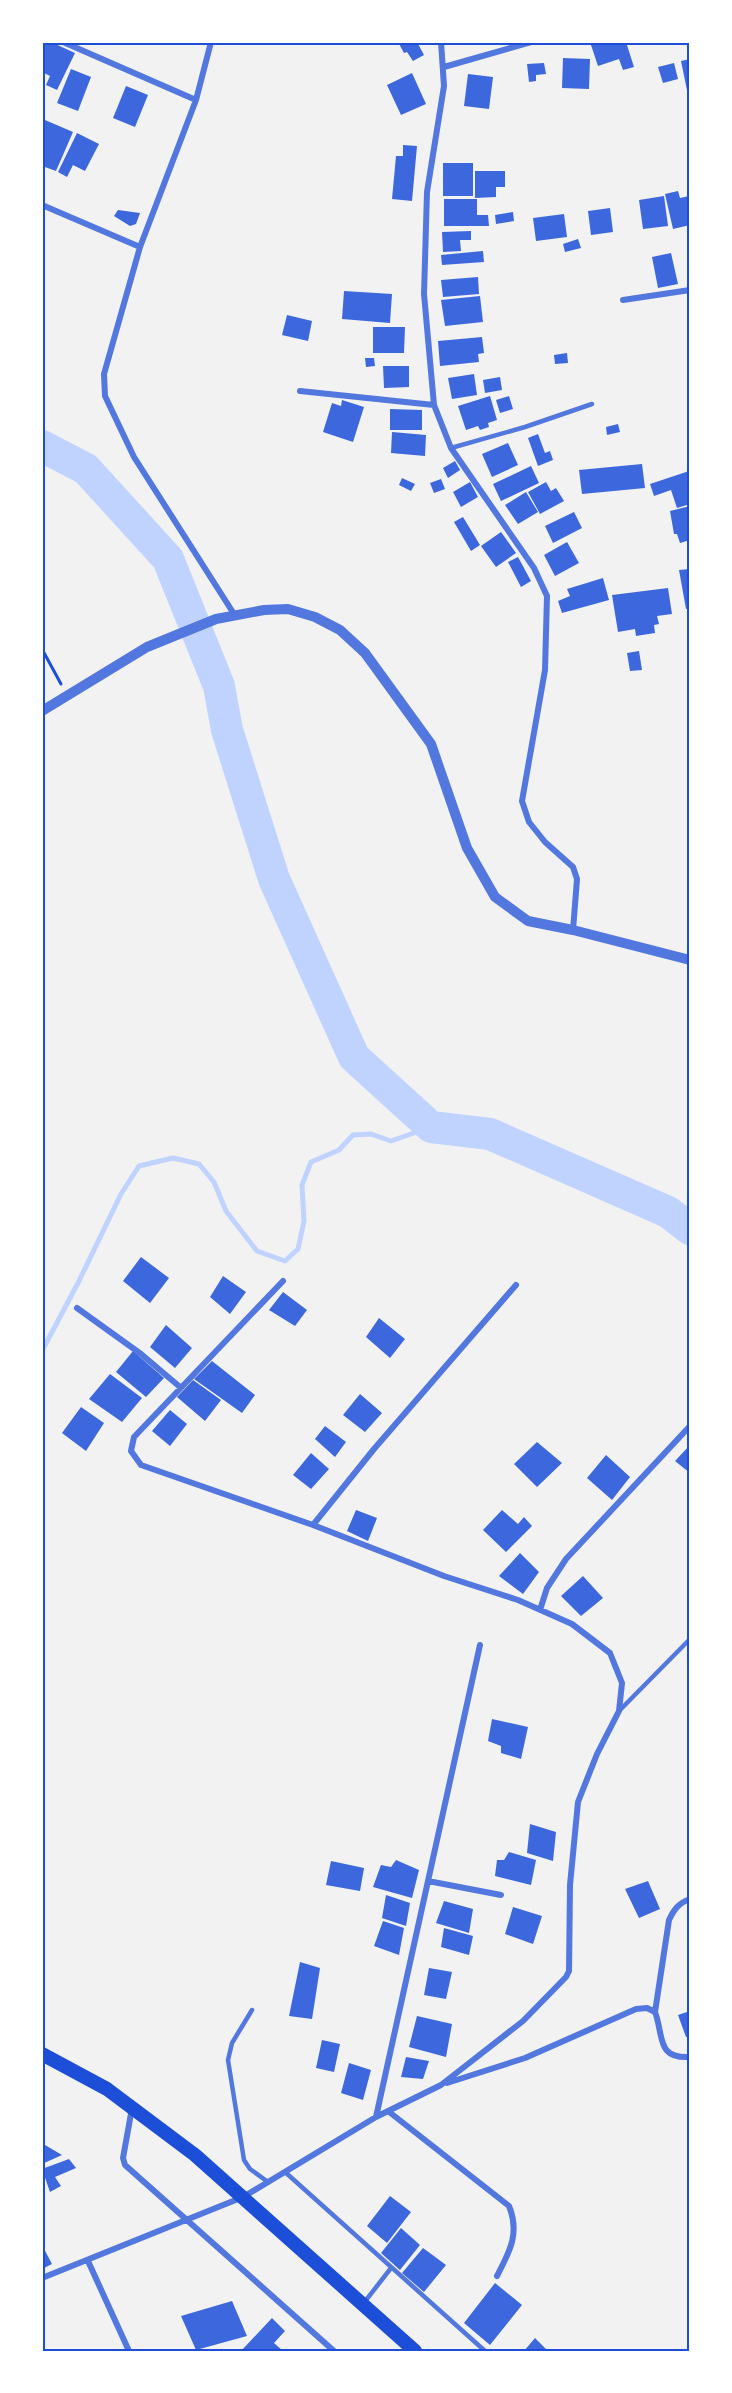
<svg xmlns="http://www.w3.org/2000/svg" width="732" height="2393" font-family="Manrope,sans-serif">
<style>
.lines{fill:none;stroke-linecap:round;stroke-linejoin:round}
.stream{stroke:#bfd3fe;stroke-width:5}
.river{stroke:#bfd3fe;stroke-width:32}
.building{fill:#3d67dc}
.path{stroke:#1d4ed8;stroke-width:3}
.service{stroke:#5277de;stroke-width:4.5}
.minor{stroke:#5277de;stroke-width:6}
.tertiary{stroke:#5277de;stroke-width:10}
.trunk{stroke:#1d4ed8;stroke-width:14}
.neatline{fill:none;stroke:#1d4ed8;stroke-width:2}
</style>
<rect width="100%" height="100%" fill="#f2f2f2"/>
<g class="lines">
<path class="stream" d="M42,1351L79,1281L121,1194L139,1166L173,1158L199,1164L214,1182L226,1211L257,1251L285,1261L298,1249L304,1221L302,1185L311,1162L339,1150L353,1135L371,1134L391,1141L431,1127"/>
<path class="river" d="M42,446L86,469L168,559L219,686L227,730L274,879L354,1057L431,1127L490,1134L668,1212L690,1229"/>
</g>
<path class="building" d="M42,42H51L75,53L57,90L46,85L50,76L42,72Z
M398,42H417L424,55L413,61L407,52L404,53Z
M590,42H626L634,67L623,70L619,59L598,66Z
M563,58L590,59L589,89L562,88Z
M690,59V100H689L681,61Z
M544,63L546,74L536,75V81L529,82L527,64Z
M674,63L678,79L663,83L658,67Z
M71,69L91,77L78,111L57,103Z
M412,73L426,104L401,115L387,85Z
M468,74L493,77L489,109L464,106Z
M126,86L148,95L135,127L113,118Z
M45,120L73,132L56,171L42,166V128Z
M77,133L99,144L85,171L73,165L67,177L58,172Z
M403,145L417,146L412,201L392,199L396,156H403Z
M443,163H473V196H443Z
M475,171H505V187H496V197L475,198Z
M678,191L680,198L689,196L690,225L673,229L665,194Z
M664,196L668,226L643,229L639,200Z
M444,199H477V215H488L489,226H444Z
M610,208L613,232L591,235L588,211Z
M118,210L140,213L136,224L130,226L114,216Z
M513,212L514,221L496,224L495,215Z
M564,214L567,237L536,241L533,218Z
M471,231V240H460L461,251L443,252L442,232Z
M578,239L581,248L565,252L563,244Z
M483,251L484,262L442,265L441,255Z
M671,253L678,284L658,288L652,257Z
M478,277L479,294L443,297L441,280Z
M344,291L392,294L390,323L342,319Z
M480,296L483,322L445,326L441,300Z
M287,315L312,321L308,341L282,335Z
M373,327H405L404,353H373Z
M482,337L484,353L478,354L479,362L440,366L438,341Z
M567,353L568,363L555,364L554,355Z
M365,358H374L375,366L366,367Z
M383,366H409V387L384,388Z
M474,374L477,395L452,399L448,378Z
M500,377L502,390L485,393L483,380Z
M490,396L497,420L488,423L489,427L480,430L478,426L466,430L458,406Z
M509,396L513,409L500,413L496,400Z
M342,400L364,407L353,442L323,432L332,403L341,406Z
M390,409L422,410V430H390Z
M618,424L620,432L607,435L606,427Z
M392,432L426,435L425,456L391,453Z
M538,434L545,453L550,451L553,460L538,466L528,438Z
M508,443L518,465L492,477L482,454Z
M455,461L460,470L448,478L443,468Z
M642,464L645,488L582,494L579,470Z
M531,466L539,483L501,501L493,484Z
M689,471L690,504L677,508L671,490L654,496L650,484Z
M402,478L415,484L411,491L399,485Z
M441,479L445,489L434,493L430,483Z
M470,482L478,497L461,507L453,492Z
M546,482L551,491L556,488L564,501L540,514L528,492Z
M526,492L538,512L518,524L505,505Z
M690,506V540L680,543L677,534H674L670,511Z
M574,512L582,528L553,543L545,526Z
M463,517L480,545L471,551L454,522Z
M501,532L516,553L496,567L481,546Z
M567,542L579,563L555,576L544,555Z
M518,557L531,581L521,587L508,562Z
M690,569V608L686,609L679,570Z
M603,578L609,600L562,613L558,601L570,596L567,589Z
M668,588L672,614L657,616L659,624L654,625L655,633L636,636L635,629L618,632L612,595Z
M639,651L642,670L630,671L627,653Z
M141,1257L169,1278L150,1303L123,1281Z
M223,1276L246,1292L230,1314L210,1297Z
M283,1292L307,1310L295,1326L269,1310Z
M379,1318L405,1339L390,1358L366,1337Z
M166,1325L192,1348L175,1368L150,1347Z
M133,1351L164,1378L146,1397L116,1372Z
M212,1361L255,1395L242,1413L194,1379Z
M110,1374L142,1398L122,1422L89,1399Z
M193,1380L221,1400L205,1421L177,1397Z
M360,1394L382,1413L365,1432L343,1415Z
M81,1407L104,1423L86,1451L62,1433Z
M170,1410L187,1424L170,1446L152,1431Z
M325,1426L346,1442L335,1457L315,1439Z
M537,1442L562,1463L537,1487L514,1464Z
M690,1445V1473L675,1461Z
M311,1453L329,1469L311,1489L293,1475Z
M606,1455L630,1477L612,1500L587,1478Z
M356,1510L377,1518L368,1541L347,1531Z
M502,1510L518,1524L524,1517L532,1526L506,1552L483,1530Z
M520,1553L539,1572L523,1594L499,1576Z
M583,1576L603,1598L581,1616L561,1596Z
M492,1719L528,1727L521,1759L501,1753V1746L488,1741Z
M530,1824L556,1832L553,1861L527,1853Z
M509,1852L536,1860L531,1885L495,1876L497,1860H504Z
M396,1860L419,1870L412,1898L373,1887L381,1865L391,1867Z
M331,1861L364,1868L360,1891L326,1885Z
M648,1881L660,1909L639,1918L625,1889Z
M386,1895L410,1903L406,1926L382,1918Z
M444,1901L473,1909L469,1933L436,1923Z
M513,1907L542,1916L533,1944L505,1934Z
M383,1921L404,1928L399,1955L374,1946Z
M444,1928L473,1936L469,1955L441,1947Z
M300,1962L320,1968L312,2019L289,2016Z
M429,1968L452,1972L446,1999L424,1995Z
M690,2011V2036L686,2037L678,2015Z
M417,2016L452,2024L446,2057L409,2047Z
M322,2040L340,2044L334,2072L316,2068Z
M406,2057L429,2061L423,2079L401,2077Z
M349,2063L371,2070L363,2100L341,2093Z
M45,2145L62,2155L42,2164V2146Z
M69,2159L76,2168L55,2177L61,2186L50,2192L42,2169Z
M390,2196L411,2212L387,2243L367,2226Z
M401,2228L420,2245L400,2270L381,2253Z
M42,2245L52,2264L42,2269Z
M423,2248L446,2265L424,2292L402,2273Z
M495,2283L522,2305L490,2345L464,2323Z
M232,2301L247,2336L196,2350L181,2316Z
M272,2318L285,2331L274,2343L283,2351H241Z
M535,2338L548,2351H524Z"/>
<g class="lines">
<path class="path" d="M42,649L61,684"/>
<path class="service" d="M451,448L525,427L592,404
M619,1711L690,1639
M252,2010L232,2043L228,2060L244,2160L250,2169L268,2182
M285,2172L485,2351
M363,2304L391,2268"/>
<path class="minor" d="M63,42L196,100
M211,42L196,100L140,247L104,374L105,396L134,457L234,614
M441,42L444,86L427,192L424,294L434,405L451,448L534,568L547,596L545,670L522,801L529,822L545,842L573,867L577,879L573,930
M444,67L531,42
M42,205L140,247
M623,300L690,290
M300,391L434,405
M77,1308L141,1354L180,1387
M313,1525L374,1449L516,1285
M540,1610L547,1588L566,1559L690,1426
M428,1881L501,1895
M655,2012L669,1920C674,1909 679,1903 690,1899
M447,2083L525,2058L636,2009L647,2008L655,2012C664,2036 656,2059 690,2057
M132,2108L123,2158L125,2165L334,2351
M388,2111L509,2206C520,2233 510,2251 497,2276
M376,2117L480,1645
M88,2261L129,2351
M42,2278L243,2197L376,2117L441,2085L523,2021L566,1977L569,1971L570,1885L578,1802L597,1754L619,1711L622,1683L610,1653L572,1624L518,1600L444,1576L313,1525L141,1465L131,1451L134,1437L283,1281"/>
<path class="tertiary" d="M42,711L147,647L216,619L264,610L288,609L315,617L340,630L365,653L431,744L467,848L495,897L528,921L573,930L690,960"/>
<path class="trunk" d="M42,2054L107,2089L195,2155L415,2351"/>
</g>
<rect width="732" height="2393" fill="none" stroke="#ffffff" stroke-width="87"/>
<rect x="44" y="44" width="644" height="2306" class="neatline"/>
</svg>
